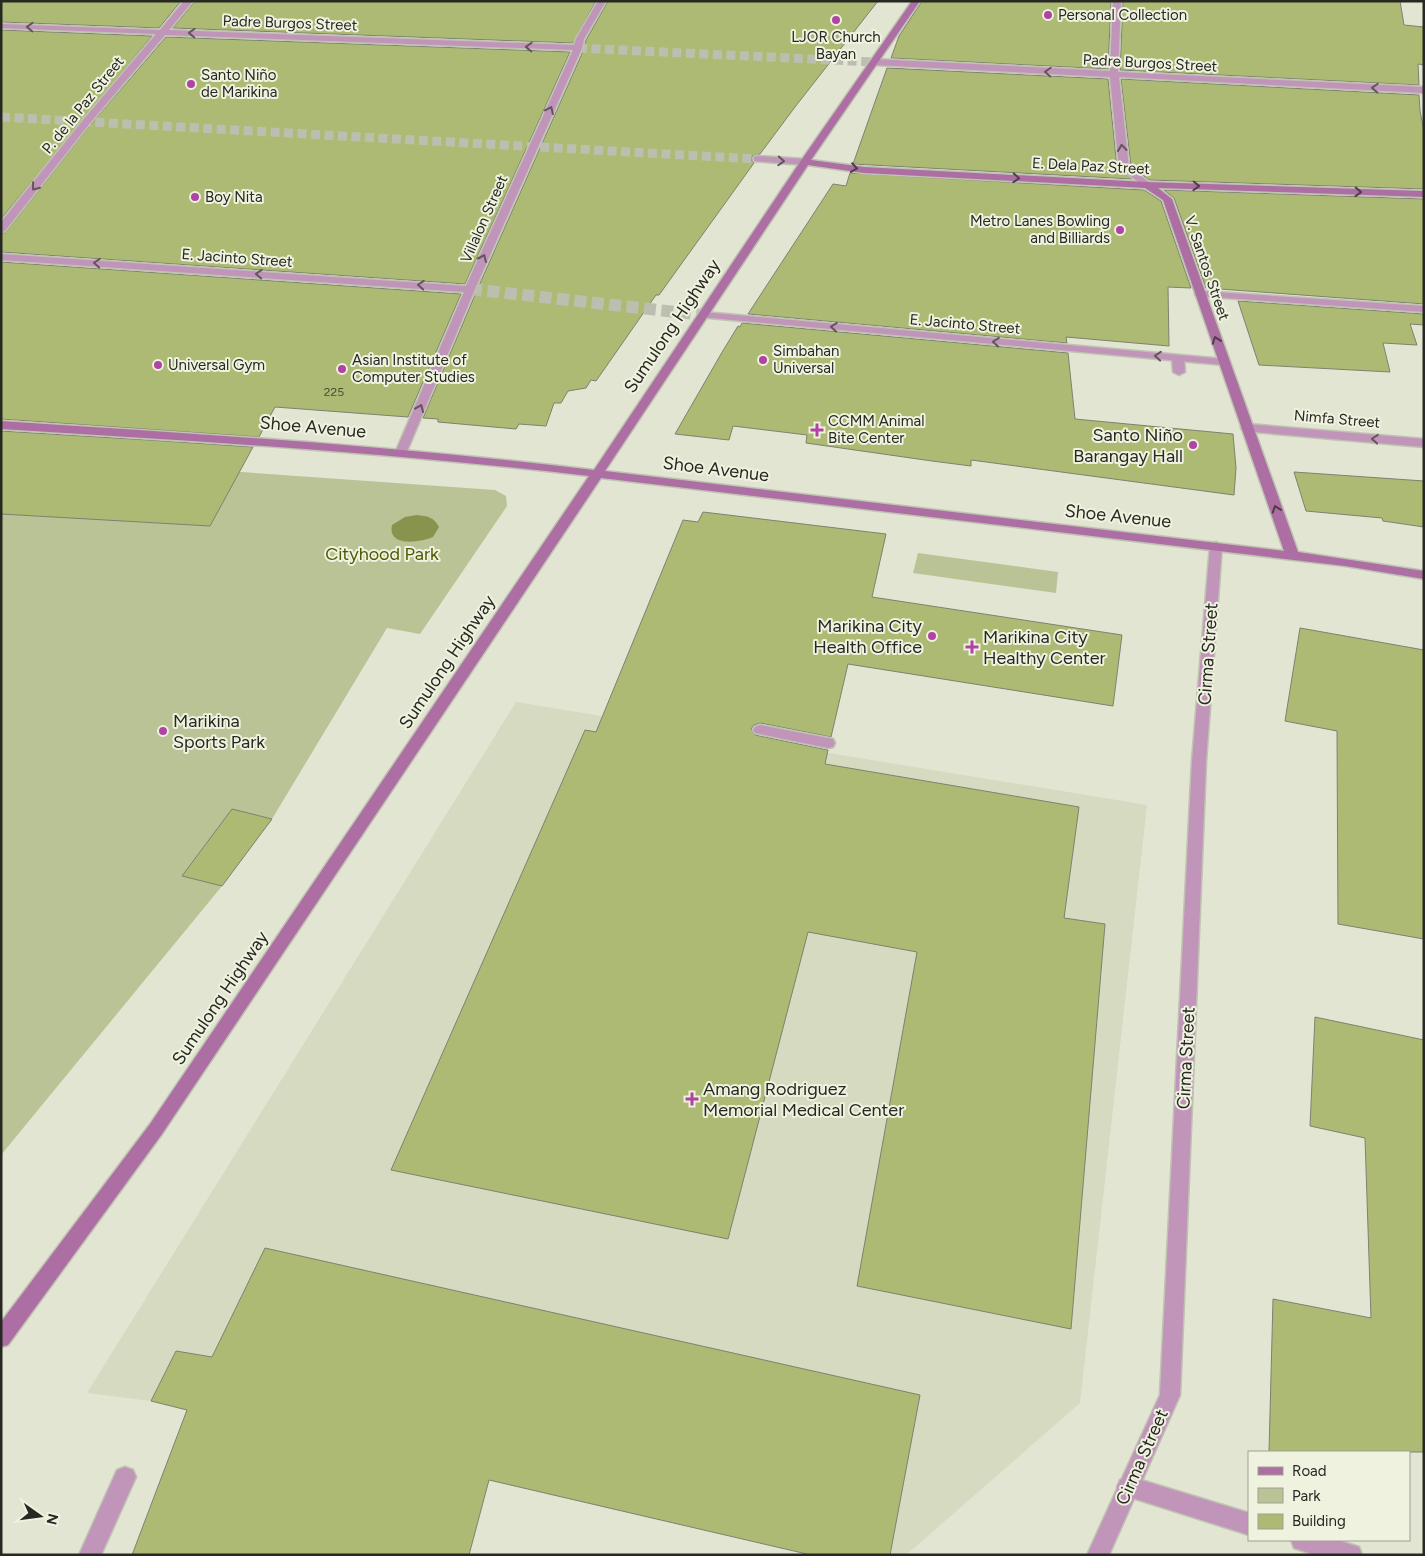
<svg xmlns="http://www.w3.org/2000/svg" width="1425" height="1556" font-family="Figtree,sans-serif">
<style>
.built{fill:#d5dac0}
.green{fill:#b9c396}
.water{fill:#88944e}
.building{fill:#adba73;stroke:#7e8171}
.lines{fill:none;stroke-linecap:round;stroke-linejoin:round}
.street-tunnel-far1{stroke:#bcbfaf;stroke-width:9;stroke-dasharray:9 4.5;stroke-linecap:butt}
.street-tunnel{stroke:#bcbfaf;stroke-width:12;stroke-dasharray:12 5.5;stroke-linecap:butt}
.lane-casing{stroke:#c0c3b2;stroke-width:3}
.street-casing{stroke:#c0c3b2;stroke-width:3}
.secondary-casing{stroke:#c0c3b2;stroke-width:3}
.lane{fill:#c195b9;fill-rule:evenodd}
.street{fill:#c195b9;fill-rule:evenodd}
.secondary{fill:#ad6fa3;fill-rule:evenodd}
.oneway{stroke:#65545e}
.oneway2{stroke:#4f3d48}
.poi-dot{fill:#b043a3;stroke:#eef2df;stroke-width:2}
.labels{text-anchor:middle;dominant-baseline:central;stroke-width:4;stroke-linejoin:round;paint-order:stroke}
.far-number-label{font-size:12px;fill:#484c36}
.far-poi-label{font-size:15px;fill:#272821;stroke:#eef2df;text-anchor:start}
.far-street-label{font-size:15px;fill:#272821;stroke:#eef2df}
.street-label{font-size:18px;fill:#272821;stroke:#eef2df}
.poi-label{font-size:18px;fill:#272821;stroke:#eef2df;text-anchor:start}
.park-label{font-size:18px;fill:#4f5902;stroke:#eef2df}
</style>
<rect width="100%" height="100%" fill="#e1e5d2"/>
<path class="built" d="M516,702L1147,805L1080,1403L906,1555H811L151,1401L87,1393Z"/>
<path class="green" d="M1,455L495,490L506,496L507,506L420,634L387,628L272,819L222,886L1,1155Z
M918,553L1058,572L1056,593L913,573Z"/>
<path class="water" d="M417,515C427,516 434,517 439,527L433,537C421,542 387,548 392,525L405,517Z"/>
<path class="building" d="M1,1H181L159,28L1,22Z
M195,1H596L573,43L173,28Z
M608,1H878L795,107L760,154L752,156V161L754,163L659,295H656L596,381L591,380L586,388L568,391L561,403H554L546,426L519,424L516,429L438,422V419L423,418L477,290L584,49L586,40Z
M922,1H1111L1108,69L891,58L899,36Z
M1123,1H1400L1404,25L1424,27V65L1418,64L1419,85L1120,70Z
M1,30L152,36L1,219Z
M166,37L570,52L465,284L1,252V234L6,232L91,124Z
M887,68L1108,79L1117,168L1132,179L853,164Z
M1121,79L1419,95L1420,111L1424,131V189L1149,180L1131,166Z
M850,173L1144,190L1161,201L1191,288L1168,287L1169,346L1066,337L1067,343L748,314L833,184L846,186Z
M1164,190L1424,199V304L1206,288L1174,198Z
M1,262L461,294L408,417L275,407L259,437L1,419Z
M1238,301L1424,314V325L1410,324L1417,345L1383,343L1390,372L1259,365Z
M742,323L1068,353L1075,419L1233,434L1236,468L1234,495L971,460V466L932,461L806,443L807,435L733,426L729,440L675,434L721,354L738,326L740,327Z
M1,431L148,440L253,447L210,526L1,514Z
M1294,472L1424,481V527L1383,521L1382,518L1306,511Z
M703,512L886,534L872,597L1122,635L1113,706L848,664L831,737L760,723L754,725L751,729L755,735L828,750L825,764L1079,807L1064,918L1105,924L1071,1329L857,1286L917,952L808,932L728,1239L391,1170L585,730L596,732L683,520L698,522Z
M1300,628L1424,650V939L1338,924L1337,731L1285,721Z
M232,809L272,819L222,886L182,876Z
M1315,1017L1424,1040V1452H1269L1273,1299L1371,1318L1365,1138L1310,1126Z
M265,1248L920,1395L890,1555H811L489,1480L469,1555H132L187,1410L151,1401L176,1351L212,1357Z"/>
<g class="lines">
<path class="street-tunnel-far1" d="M578,48L874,62
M1,117L757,159"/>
<path class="street-tunnel" d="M470,289L703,315"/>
<defs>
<path id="lane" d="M1178,355L1184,358L1185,372L1179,375L1173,372L1172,358Z
M760,725L828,738L833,739L835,743L833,747L828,748L755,733L753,730L755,727Z
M125,1467L133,1470L136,1477L101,1555H79L117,1470Z
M1128,1476L1249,1513V1535L1120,1494L1117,1487L1120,1480Z
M1291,1540H1337L1359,1547L1362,1555H1315L1294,1548Z"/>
<path id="street" d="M184,1H193L169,30L574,45L576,39L598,1H606L584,39L582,48L475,289L405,456H397L395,453L464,292L1,260V254L466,286L573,50L165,35L90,123L5,231L1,232V222L84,119L156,34L1,28V24L160,30Z
M1113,1H1121L1118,72L1424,87V93L1119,77L1129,167L1150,183L1152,185L1147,188L1119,168L1110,77L874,65L870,62L874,59L1110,71Z
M757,156L805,159L810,162L805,165L754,161V157Z
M1200,291L1424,306V312L1196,296L1195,294L1196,292Z
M703,312L1224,359L1230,362L1224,365L699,317L698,315Z
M1247,424L1424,439V447L1243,431L1241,428Z
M1216,542L1222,546L1206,761L1180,1395L1109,1555H1087L1160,1395L1192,761L1210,546Z"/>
<path id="secondary" d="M912,1H920L811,160L864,167L1147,182L1424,191V197L1158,188L1172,199L1298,552L1424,571V579L1345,566L601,478L162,1134L8,1345L1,1347V1322L150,1124L589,476C394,453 197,441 1,429V421C199,434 397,446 594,470L800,162ZM808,165L864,173L1145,188L1163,200L1284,551L605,471Z"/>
</defs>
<use href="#lane" class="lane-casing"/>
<use href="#street" class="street-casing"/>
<use href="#secondary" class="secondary-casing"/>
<use href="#lane" class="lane"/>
<use href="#street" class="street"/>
<use href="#secondary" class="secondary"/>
</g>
<defs><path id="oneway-chevron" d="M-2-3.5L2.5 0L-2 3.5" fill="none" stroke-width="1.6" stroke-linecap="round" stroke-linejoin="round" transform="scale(1.25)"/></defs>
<g class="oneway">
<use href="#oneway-chevron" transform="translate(30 27) rotate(-178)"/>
<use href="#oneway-chevron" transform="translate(192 33) rotate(-178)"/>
<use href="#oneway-chevron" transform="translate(529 47) rotate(-178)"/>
<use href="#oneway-chevron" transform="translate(1048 72) rotate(-177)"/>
<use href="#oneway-chevron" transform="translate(1375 88) rotate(-177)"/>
<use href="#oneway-chevron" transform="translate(550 110) rotate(-65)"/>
<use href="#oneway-chevron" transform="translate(1122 148) rotate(-96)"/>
<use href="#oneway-chevron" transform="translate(781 161) rotate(3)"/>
<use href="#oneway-chevron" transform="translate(35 187) rotate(128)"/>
<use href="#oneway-chevron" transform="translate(483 258) rotate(-66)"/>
<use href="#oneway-chevron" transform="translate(97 263) rotate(-176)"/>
<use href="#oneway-chevron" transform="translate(259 274) rotate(-176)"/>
<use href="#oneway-chevron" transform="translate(421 285) rotate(-176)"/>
<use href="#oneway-chevron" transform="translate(834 327) rotate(-175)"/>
<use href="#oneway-chevron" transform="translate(996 342) rotate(-175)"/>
<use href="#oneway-chevron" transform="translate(1158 356) rotate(-175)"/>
<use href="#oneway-chevron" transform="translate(420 408) rotate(-67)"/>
<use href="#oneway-chevron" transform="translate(1375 439) rotate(-175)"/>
</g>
<g class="oneway2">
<use href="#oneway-chevron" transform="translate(854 168) rotate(8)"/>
<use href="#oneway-chevron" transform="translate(1016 178) rotate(3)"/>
<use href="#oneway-chevron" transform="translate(1196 186) rotate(2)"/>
<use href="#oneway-chevron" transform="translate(1358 192) rotate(2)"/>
<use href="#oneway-chevron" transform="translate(1216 340) rotate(-109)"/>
<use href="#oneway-chevron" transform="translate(1276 509) rotate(-109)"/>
</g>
<g class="poi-dot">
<circle cx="1048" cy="15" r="5"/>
<circle cx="836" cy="20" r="5"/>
<circle cx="191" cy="84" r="5"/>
<circle cx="195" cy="197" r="5"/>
<circle cx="1120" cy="230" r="5"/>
<circle cx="763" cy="360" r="5"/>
<circle cx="158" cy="365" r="5"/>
<circle cx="342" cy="369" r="5"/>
<path d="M814.5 422.5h5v5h5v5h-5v5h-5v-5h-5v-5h5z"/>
<circle cx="1193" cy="445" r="5"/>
<circle cx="932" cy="636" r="5"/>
<path d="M969.5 639.5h5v5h5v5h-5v5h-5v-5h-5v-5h5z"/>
<circle cx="163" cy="731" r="5"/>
<path d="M689.5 1091.5h5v5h5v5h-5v5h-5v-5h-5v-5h5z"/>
</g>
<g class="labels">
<g class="far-number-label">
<text x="334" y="392">225</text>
</g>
<g class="far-poi-label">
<text x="1058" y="15">Personal Collection</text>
<text x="836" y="37" text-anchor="middle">LJOR Church<tspan x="836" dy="17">Bayan</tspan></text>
<text x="201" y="75">Santo Niño<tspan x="201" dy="17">de Marikina</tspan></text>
<text x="205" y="197">Boy Nita</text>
<text x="1110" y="221" text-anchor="end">Metro Lanes Bowling<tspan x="1110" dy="17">and Billiards</tspan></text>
<text x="773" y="351">Simbahan<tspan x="773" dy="17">Universal</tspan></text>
<text x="352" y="360">Asian Institute of<tspan x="352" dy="17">Computer Studies</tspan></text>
<text x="168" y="365">Universal Gym</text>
<text x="828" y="421">CCMM Animal<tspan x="828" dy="17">Bite Center</tspan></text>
</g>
<g class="far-street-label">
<text transform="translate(290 23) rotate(2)">Padre Burgos Street</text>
<text transform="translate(1150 63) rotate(3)">Padre Burgos Street</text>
<text transform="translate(83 105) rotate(-51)">P. de la Paz Street</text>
<text transform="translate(1091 166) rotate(3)">E. Dela Paz Street</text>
<text transform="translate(484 219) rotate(-66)">Villalon Street</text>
<text transform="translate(237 258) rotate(4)">E. Jacinto Street</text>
<text transform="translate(1207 268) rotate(71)">V. Santos Street</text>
<text transform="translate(965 324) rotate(5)">E. Jacinto Street</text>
<text transform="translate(1337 419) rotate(5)">Nimfa Street</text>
</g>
<g class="street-label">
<text transform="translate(672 326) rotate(-56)">Sumulong Highway</text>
<text transform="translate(313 427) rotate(5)">Shoe Avenue</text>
<text transform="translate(716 469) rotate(7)">Shoe Avenue</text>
<text transform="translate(1118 516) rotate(6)">Shoe Avenue</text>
<text transform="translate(1208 654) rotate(-86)">Cirma Street</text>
<text transform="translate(447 662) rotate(-56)">Sumulong Highway</text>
<text transform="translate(220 998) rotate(-56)">Sumulong Highway</text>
<text transform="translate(1186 1058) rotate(-87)">Cirma Street</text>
<text transform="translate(1142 1457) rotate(-66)">Cirma Street</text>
</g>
<g class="poi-label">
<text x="1183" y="435" text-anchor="end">Santo Niño<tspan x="1183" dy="21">Barangay Hall</tspan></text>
<text x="922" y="626" text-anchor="end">Marikina City<tspan x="922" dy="21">Health Office</tspan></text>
<text x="983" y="637">Marikina City<tspan x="983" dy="21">Healthy Center</tspan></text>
<text x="173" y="721">Marikina<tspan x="173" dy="21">Sports Park</tspan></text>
<text x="703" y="1089">Amang Rodriguez<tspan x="703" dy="21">Memorial Medical Center</tspan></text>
</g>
<g class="park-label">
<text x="382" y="554">Cityhood Park</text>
</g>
</g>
<rect width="1425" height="1556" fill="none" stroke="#272821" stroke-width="5"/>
<rect x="1248" y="1451" width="162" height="90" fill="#eef2df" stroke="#9ea193"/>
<rect x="1258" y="1467" width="25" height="8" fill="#ad6fa3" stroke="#9ea193"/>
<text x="1292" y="1476" font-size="15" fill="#272821">Road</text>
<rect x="1258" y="1488" width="25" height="15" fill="#b9c396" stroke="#9ea193"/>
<text x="1292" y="1501" font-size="15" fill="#272821">Park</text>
<rect x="1258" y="1514" width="25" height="15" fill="#adba73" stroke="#9ea193"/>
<text x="1292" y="1526" font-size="15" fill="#272821">Building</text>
<g transform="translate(40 1516) rotate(104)" stroke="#eef2df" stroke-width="4" paint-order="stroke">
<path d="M0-4L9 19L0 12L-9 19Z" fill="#272821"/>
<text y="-8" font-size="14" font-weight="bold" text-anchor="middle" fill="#272821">N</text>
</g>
</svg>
